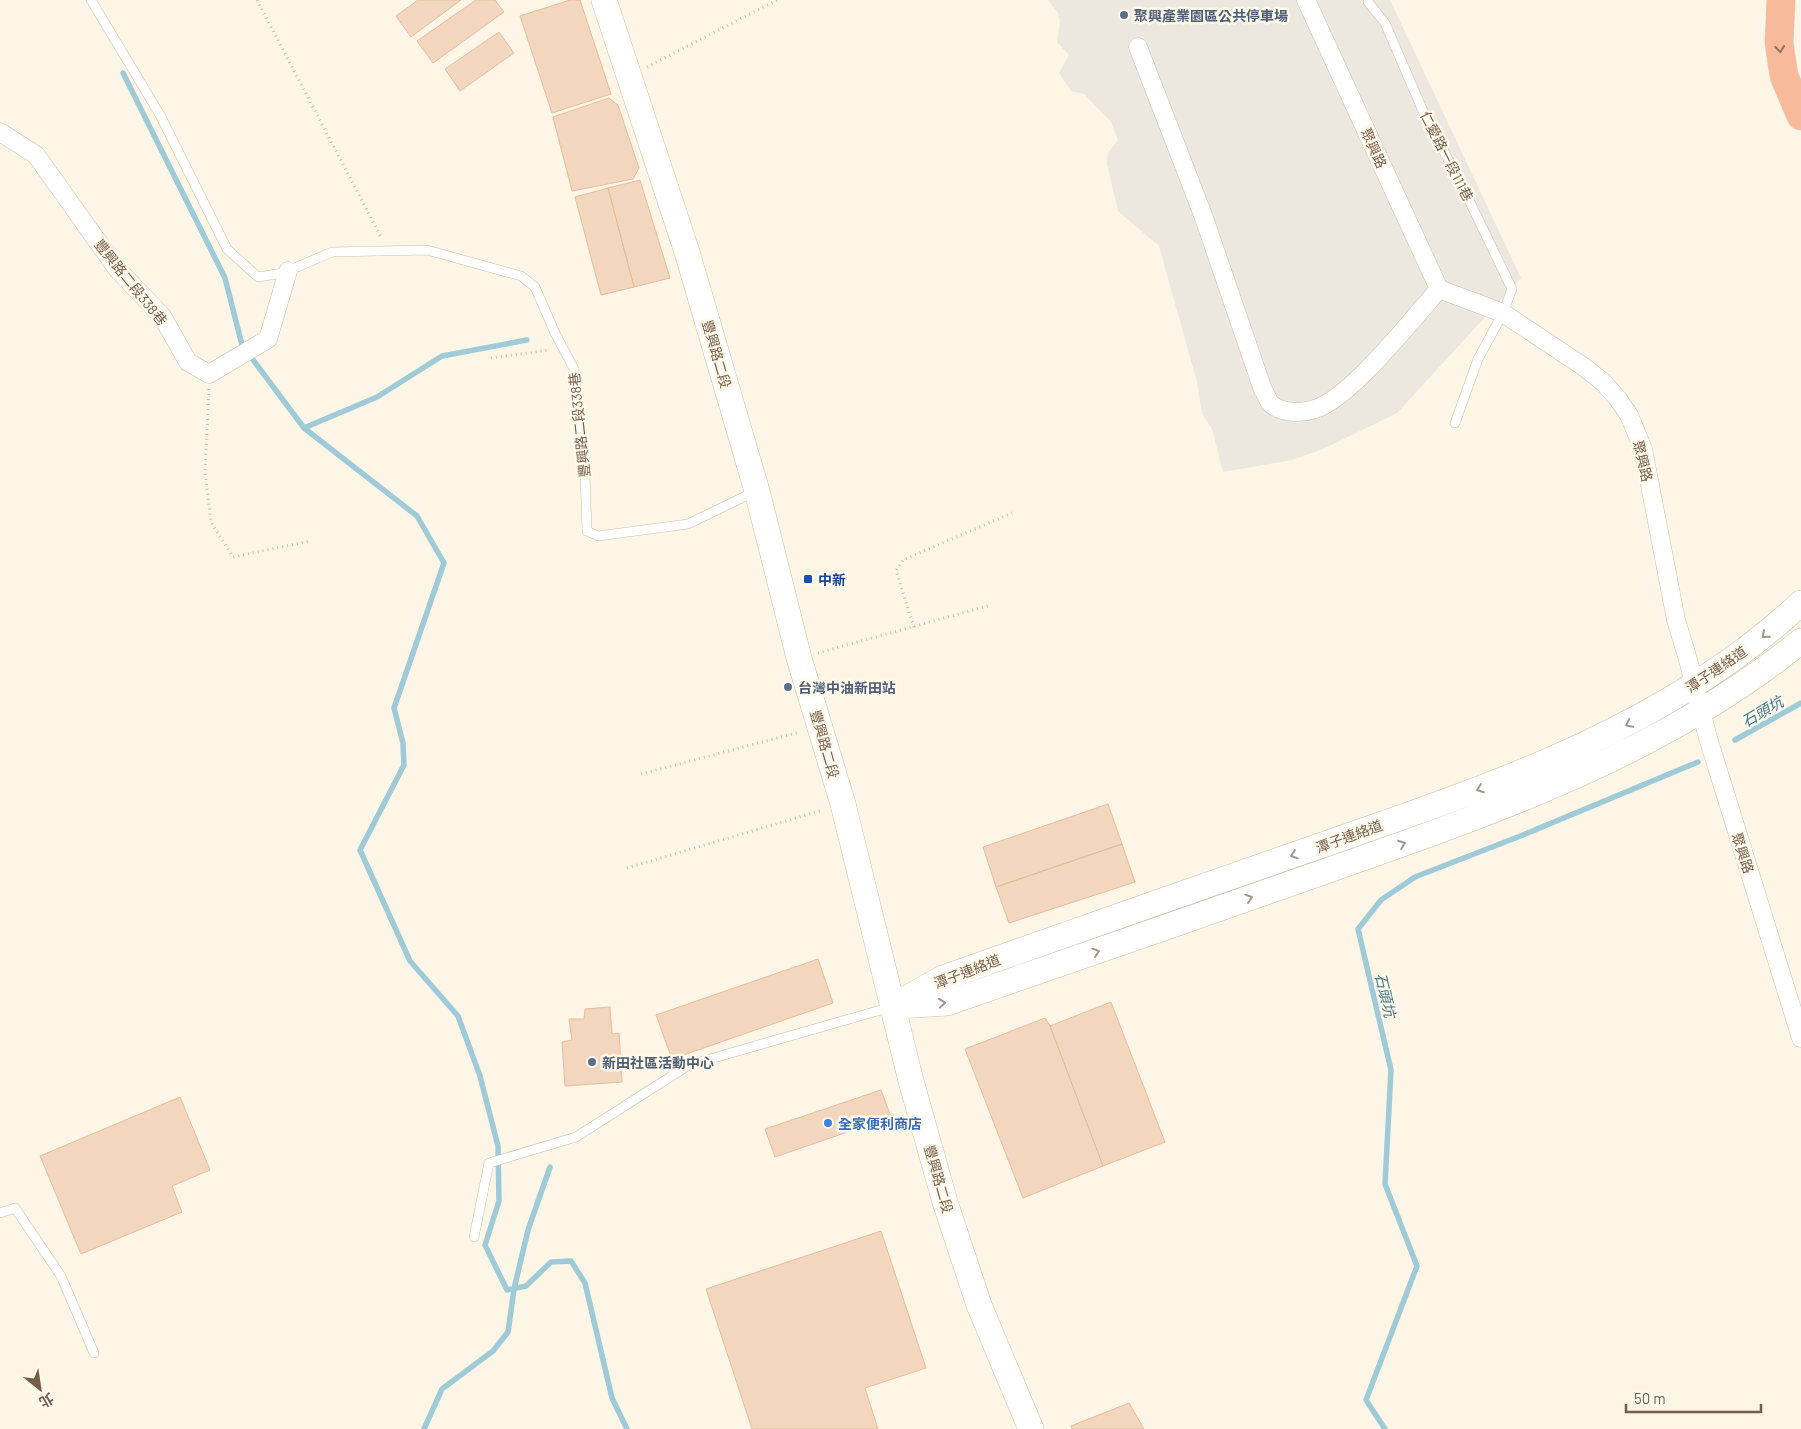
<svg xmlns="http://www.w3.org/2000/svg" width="1801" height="1429" font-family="Barlow,'Noto Sans TC',sans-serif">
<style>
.industrial{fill:#ece7df}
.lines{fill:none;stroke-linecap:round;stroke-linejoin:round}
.stream{stroke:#9fcbd8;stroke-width:5.5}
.building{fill:#f2d6bd;stroke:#e5be9d}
.lane-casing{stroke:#cebeab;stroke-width:10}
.street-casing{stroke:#cebeab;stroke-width:19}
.secondary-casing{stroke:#d3c0ab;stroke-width:26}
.highway-casing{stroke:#dbd5d0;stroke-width:29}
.path{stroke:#d7ba9f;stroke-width:3;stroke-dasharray:1 4;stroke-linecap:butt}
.lane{stroke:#fff;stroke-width:9}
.street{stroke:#fff;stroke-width:18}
.secondary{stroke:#fff;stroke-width:25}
.highway{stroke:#f7bb9c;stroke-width:28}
.oneway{stroke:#90705a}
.oneway2{stroke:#a69689}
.service-dot{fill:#5c6f8a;stroke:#fff9ec;stroke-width:2}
.transit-dot{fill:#1a4fb4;stroke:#fff9ec;stroke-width:2}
.shop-dot{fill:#3f7fe0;stroke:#fff9ec;stroke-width:2}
.labels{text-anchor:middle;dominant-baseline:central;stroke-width:5;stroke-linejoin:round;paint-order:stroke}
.service-label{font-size:14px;font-weight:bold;fill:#4e5e75;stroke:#fff9ec;text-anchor:start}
.street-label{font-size:14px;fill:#765d4a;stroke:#fff9ec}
.transit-label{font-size:14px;font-weight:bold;fill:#164399;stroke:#fff9ec;text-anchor:start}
.shop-label{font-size:14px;font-weight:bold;fill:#366cbe;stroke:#fff9ec;text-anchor:start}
.water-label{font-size:15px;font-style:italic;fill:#43788a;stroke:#fff9ec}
</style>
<rect width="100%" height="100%" fill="#fdf5e5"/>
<path class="industrial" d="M1048,0H1390L1521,278L1397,413L1323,449L1292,460L1223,472L1212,429L1202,414L1197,382L1159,246L1118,211L1107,164L1108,153L1118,140L1111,122L1084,94L1071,91L1059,73L1069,55L1057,42L1060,21L1058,13Z"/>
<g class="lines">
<path class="stream" d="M123,73L225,278L242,345L304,428L417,516L444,563L394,708L403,743L404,765L360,850L410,961L458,1016L480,1076L498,1146L499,1201L485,1245L507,1290L526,1286L551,1262L571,1261L585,1283L612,1398L627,1429
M304,428L377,397L442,356L527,340
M1735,740L1801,703
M424,1429L442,1389L493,1351L508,1332L514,1289L528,1230L550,1167
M1385,1429L1366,1400L1417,1266L1385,1184L1391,1070L1358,929L1381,900L1415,877L1523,835L1698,762"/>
</g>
<path class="building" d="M418,0H461L411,37L396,16Z
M476,0H495L504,12L433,63L417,41Z
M570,0H580L611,94L552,113L520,16Z
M499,32L514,53L460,91L445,69Z
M609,98L618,105L639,168L633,179L572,191L553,117Z
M640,180L670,278L634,287L608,188Z
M608,188L634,287L601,295L575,197Z
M1108,804L1122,844L996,887L983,847Z
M1122,844L1135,882L1009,923L996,887Z
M818,959L833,1003L672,1059L656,1015Z
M1111,1002L1165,1142L1103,1166L1050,1026Z
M610,1007L612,1034L619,1033L622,1082L565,1086L562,1042L572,1040L569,1019H584L585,1009Z
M1045,1018L1050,1026L1103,1166L1023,1198L965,1049Z
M881,1090L891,1117L775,1157L765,1129Z
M180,1097L210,1170L172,1186L182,1212L81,1254L40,1156Z
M881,1231L926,1368L865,1388L878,1429H752L706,1289Z
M1129,1403L1144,1429H1072L1071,1426Z"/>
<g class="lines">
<defs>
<path id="lane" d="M91,0L160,115L227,249L258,277L283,273L332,252L427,250L521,276L535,287L555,333L574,369L585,475L587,531L598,536L688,524L756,491
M1368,2L1385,23L1423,111L1467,196L1512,289L1503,313L1478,359L1455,423
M0,1213L15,1208L61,1276L94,1353
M474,1237L489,1163L576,1137L689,1065L891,1007"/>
<path id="street" d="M1306,0L1439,289L1503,313L1584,367L1603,382L1618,399L1629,415L1643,449L1676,620L1687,656L1708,738L1801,1038
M1138,47L1203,215L1263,390C1266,394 1268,401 1271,404C1286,416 1311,413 1326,404C1340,396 1353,384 1365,372C1391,346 1415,317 1439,289
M0,132L36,155L118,270L162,316L188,362L209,374L268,339L288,271"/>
<path id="secondary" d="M604,0L687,252L757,491L799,658L843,804L911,1081L945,1202L979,1305L1031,1429
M893,1006L943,978C1064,935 1184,893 1305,851C1480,790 1663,732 1801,603
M898,1006L947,1003C1075,959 1204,914 1332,869C1499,810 1662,754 1801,641"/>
<path id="highway" d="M1781,0L1779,43L1784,76L1801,116"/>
</defs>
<use href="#lane" class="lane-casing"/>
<use href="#street" class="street-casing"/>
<use href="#secondary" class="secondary-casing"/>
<use href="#highway" class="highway-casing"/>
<path class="path" d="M257,0L382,239
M647,67L777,0
M491,358L550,350
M209,389L205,471L211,522L233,557L310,541
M914,627L896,571L903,560L1012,513
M818,653L991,605
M641,774L800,732
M627,868L823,810"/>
<use href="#lane" class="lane"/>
<use href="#street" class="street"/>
<use href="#secondary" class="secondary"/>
<use href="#highway" class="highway"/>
</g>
<defs><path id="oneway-chevron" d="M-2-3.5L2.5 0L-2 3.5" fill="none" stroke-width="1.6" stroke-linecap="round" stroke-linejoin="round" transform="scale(1.25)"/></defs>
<use class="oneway" href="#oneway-chevron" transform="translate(1780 49) rotate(84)"/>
<g class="oneway2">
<use href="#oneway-chevron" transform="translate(1765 635) rotate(140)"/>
<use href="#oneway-chevron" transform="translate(1629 724) rotate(153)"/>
<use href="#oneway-chevron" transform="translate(1480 789) rotate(160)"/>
<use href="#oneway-chevron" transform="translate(1402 844) rotate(-20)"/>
<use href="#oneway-chevron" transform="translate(1294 855) rotate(161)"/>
<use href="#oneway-chevron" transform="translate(1249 898) rotate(-19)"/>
<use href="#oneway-chevron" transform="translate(1096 952) rotate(-19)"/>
<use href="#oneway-chevron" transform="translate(942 1003) rotate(-6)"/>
</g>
<g class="service-dot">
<circle cx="1124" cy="15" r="5"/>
<circle cx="788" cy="687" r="5"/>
<circle cx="592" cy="1062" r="5"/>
</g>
<rect class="transit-dot" x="803" y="574" width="10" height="10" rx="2.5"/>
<circle class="shop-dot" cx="828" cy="1123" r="5"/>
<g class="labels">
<g class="service-label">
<text x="1134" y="15">聚興產業園區公共停車場</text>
<text x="798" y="687">台灣中油新田站</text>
<text x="602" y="1062">新田社區活動中心</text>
</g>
<g class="street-label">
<text transform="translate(1374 148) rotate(65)">聚興路</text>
<text transform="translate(1447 156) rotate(63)">仁愛路一段111巷</text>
<text transform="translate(131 282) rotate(51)">豐興路二段338巷</text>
<text transform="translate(717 354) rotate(74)">豐興路二段</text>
<text transform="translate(579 425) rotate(-96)">豐興路二段338巷</text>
<text transform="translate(1643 461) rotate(76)">聚興路</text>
<text transform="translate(1716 669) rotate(-34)">潭子連絡道</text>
<text transform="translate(825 744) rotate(74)">豐興路二段</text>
<text transform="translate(1349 836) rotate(-20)">潭子連絡道</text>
<text transform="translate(1743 853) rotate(72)">聚興路</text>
<text transform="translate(967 971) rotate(-21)">潭子連絡道</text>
<text transform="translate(939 1179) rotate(74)">豐興路二段</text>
</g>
<g class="transit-label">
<text x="818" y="579">中新</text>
</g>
<g class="shop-label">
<text x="838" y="1123">全家便利商店</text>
</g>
<g class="water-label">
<text transform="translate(1762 711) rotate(-30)">石頭坑</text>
<text transform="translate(1386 995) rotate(77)">石頭坑</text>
</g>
</g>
<g transform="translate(40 1389) rotate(150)" stroke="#fff9ec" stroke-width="4" paint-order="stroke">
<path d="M0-4L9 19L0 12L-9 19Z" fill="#765d4a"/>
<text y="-8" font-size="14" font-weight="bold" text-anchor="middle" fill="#765d4a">北</text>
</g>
<path d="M1626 1404v8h135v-8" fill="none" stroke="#765d4a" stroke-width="2.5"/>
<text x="1634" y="1404" font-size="15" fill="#765d4a" stroke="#fff9ec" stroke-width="4" paint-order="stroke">50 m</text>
</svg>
